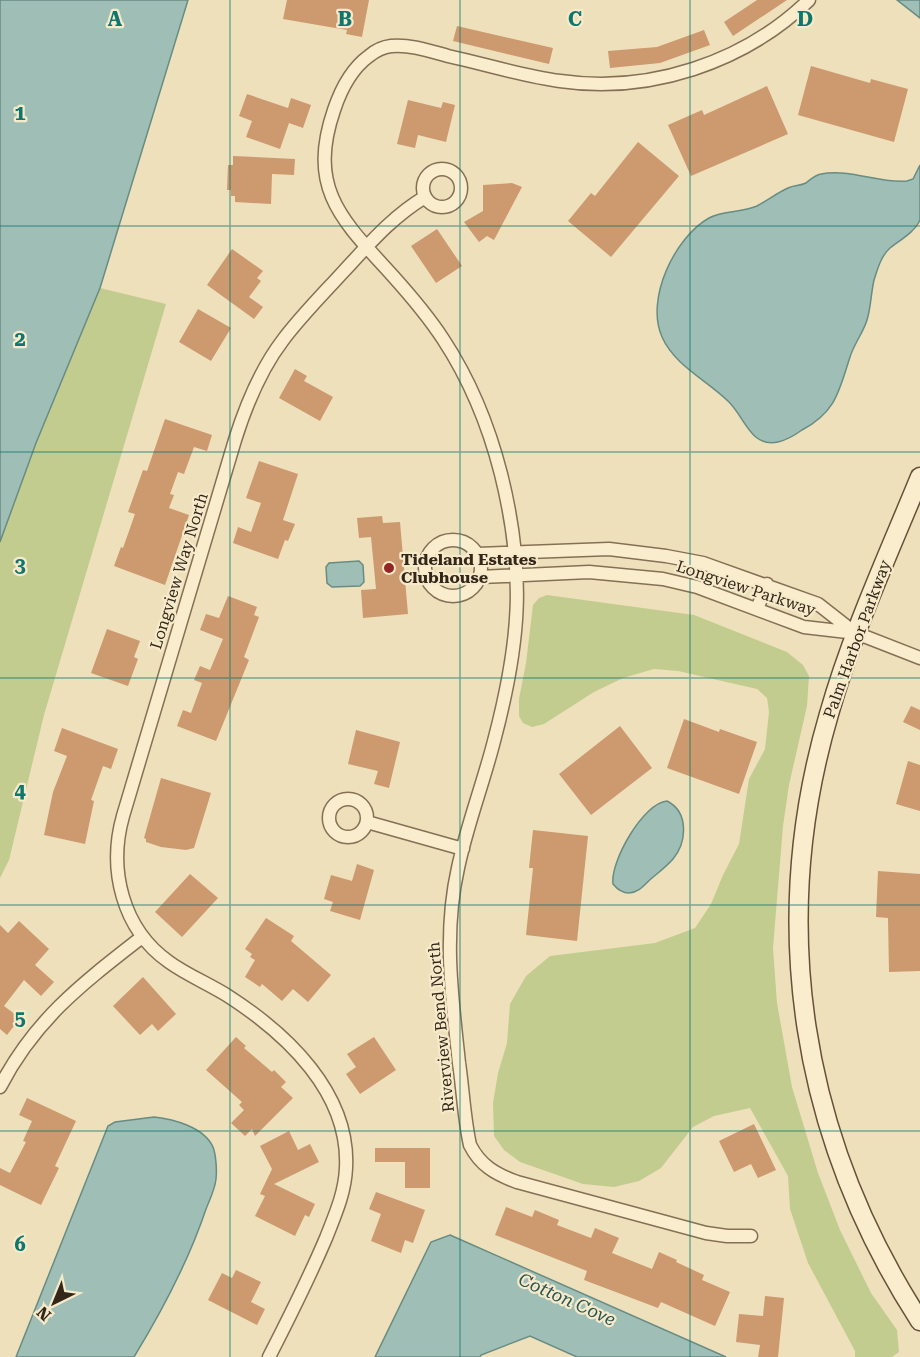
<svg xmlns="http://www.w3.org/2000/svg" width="920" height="1357" font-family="'Roboto Serif',serif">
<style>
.green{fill:#c3cc8f}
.water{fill:#9fbfb6;stroke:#678c83;stroke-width:1.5}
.building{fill:#cd996f}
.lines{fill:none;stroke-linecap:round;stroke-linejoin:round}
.street-casing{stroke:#857055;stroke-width:15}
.secondary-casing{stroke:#665138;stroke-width:21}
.street{stroke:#f9edcd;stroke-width:12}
.secondary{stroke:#f9edcd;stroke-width:18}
.grid{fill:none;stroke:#0f766e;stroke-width:1.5;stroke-opacity:0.55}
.poi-dot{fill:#952624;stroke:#f6eaca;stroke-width:2}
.labels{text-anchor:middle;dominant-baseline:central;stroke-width:4.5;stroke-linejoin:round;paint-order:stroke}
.poi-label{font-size:16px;font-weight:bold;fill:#34271a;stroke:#f6eaca;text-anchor:start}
.street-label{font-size:16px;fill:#34271a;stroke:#f6eaca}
.water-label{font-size:18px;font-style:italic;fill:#295452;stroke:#f6eaca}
.grid-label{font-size:20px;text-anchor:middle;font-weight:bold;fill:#0f766e;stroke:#f6eaca;stroke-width:4.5;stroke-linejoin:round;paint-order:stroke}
</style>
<rect width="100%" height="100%" fill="#eee0bb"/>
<path class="green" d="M100,288L166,304L44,715L9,860L0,878V542L36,443Z
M547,595L694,615L787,652L803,665L809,676L807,706L789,785L783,826L773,948L777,1003L792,1087L818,1173L840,1230L871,1293L897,1330L899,1352L892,1357H855V1351L808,1263L790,1209L788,1176L750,1108L714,1116L693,1127L661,1168L639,1181L614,1187L583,1184L520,1162L504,1150L494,1136L493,1103L498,1073L507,1043L510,1004L526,976L550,956L655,943L695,928L711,904L723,875L739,844L749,779L765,749L769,712L767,698L757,689L678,671L654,669L623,678L594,692L544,724L532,727L523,723L519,716V699L526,663L533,605L539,598Z"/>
<path class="water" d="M0,0H188L100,288L36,443L0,542Z
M897,0H920V18Z
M920,165C920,177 920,211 920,220C915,232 900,240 890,248C881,256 878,268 874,280C871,293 871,307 867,320C863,333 854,344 850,357C839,391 836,412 802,430C795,435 787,440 778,442C751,448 745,418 729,402C707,380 675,366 662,337C645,299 675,237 709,218C724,210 741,213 757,206C768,200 777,193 788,188C794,185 800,186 806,183C811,179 815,175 821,174C850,168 879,184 907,181L913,179Z
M359,561L363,565L364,582L360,586L332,587L327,583L326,567L329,563Z
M667,801C689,812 687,842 673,859C667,866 659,872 652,878C645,884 639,893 629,893C622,893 617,889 613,884C610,862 643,803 667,801Z
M154,1117C173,1119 204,1127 213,1147C216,1155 217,1170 216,1179C215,1189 210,1199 206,1209C189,1260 162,1311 134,1357H16L108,1126L115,1122Z
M450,1235L726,1357H577L530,1336L481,1355L480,1357H375L431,1242Z"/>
<path class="building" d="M287,0H369L362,37L346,34L347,30L283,19Z
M757,0H787L733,36L724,22Z
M457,26L553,48L549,64L453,41Z
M704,30L710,45L660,63L610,68L608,51L657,47Z
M811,66L870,83L871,79L908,89L894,142L798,115Z
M767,86L788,134L691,176L668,125L702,110L704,115Z
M247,94L288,108L291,98L311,105L303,128L289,123L280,149L246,137L252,121L239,116Z
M408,100L441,108L443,102L455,105L446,142L418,135L415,148L397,144Z
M638,142L679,176L611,257L568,221L591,193L595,196Z
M233,156L295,159L294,175L272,174L271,204L235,202V196H231V190H227L228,165H233Z
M512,183L522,187L494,240L487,236L479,242L464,222L483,211V185Z
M437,229L462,266L436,283L411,246Z
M232,249L263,271L257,278L261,281L249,297L263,307L254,319L207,285Z
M198,309L231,328L211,361L179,342Z
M295,369L307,376L304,381L333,397L320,421L279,398Z
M165,419L212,435L207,451L194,447L184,474L178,472L170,494L174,495L169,508L189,515L165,585L114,566L121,547L123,548L135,514L128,512L143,470L147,471Z
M259,461L298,474L283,520L295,524L288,541L285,540L278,559L233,543L238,527L251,532L261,503L246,498Z
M382,516L383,523L400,522L408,614L363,618L361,590L376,589L371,537L359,538L357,518Z
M228,596L257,607L254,615L259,617L244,657L249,660L216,741L177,726L183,710L191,713L202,683L194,680L200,666L210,670L223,639L200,630L206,614L219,618Z
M107,629L140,641L134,657L138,659L128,686L91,673Z
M911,706L920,710V730L903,722Z
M684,719L719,732L720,729L757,742L739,794L667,768Z
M620,726L652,768L591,815L559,774Z
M62,728L118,749L111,769L103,766L91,800L94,801L85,844L44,835L53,792L67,756L54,751Z
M356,730L400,742L389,788L374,784L378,771L348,764Z
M908,761L920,765V811L896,804Z
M161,778L211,793L194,848L186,850L161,847L146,842V839L144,838Z
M533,830L588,836L577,941L526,935L533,868H529Z
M357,864L374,870L360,920L330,911L333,902L324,899L331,875L352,881Z
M878,871L920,874V971L889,972L888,918L876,917Z
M190,874L218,898L182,937L155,912Z
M266,918L294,936L291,941L331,975L308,1002L293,989L282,1001L262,984L260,987L245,977L255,960L250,957L252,954L245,949Z
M19,921L49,949L35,965L54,982L41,996L24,980L4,1006L20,1018L7,1035L0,1029V925L8,933Z
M143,977L176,1014L158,1031L152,1024L140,1035L113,1006Z
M236,1037L246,1046L244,1048L272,1072L274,1070L286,1082L281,1087L293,1098L255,1136L252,1129L245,1136L231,1123L244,1110L239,1105L242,1102L206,1070Z
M374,1037L396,1070L360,1094L346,1074L356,1067L347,1054Z
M27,1098L76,1121L55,1166L59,1168L41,1205L0,1185V1168L10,1173L26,1142L23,1141L32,1121L19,1115Z
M754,1124L776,1170L758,1178L751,1164L734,1172L719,1141Z
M289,1131L298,1150L310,1144L319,1162L274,1184L315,1204L309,1217L305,1215L295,1236L255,1216L265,1196L260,1194L272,1169L260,1146Z
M375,1148H430V1188H405V1162H375Z
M376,1192L425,1210L413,1243L405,1240L401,1253L371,1241L381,1214L369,1209Z
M506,1207L532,1217L535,1210L559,1220L557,1225L591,1238L595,1228L619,1238L612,1253L652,1269L659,1252L677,1260L676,1262L704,1275L702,1280L730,1292L715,1326L661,1302L658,1308L584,1280L587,1271L495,1235Z
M236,1270L261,1282L251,1302L265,1309L257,1325L208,1300L222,1273L232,1278Z
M765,1296L784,1298L778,1357H758L760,1345L736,1342L739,1314L763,1316Z"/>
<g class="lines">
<defs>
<path id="street" d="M423 188a19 19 0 1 1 38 0a19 19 0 1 1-38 0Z
M425 568a28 28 0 1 1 56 0a28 28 0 1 1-56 0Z
M478,554L609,549L666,556L703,563L818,604L855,633
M480,577L589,572L663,579L697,587L804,627L856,633L920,658
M757,609L767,584
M329 818a19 19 0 1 1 38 0a19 19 0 1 1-38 0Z
M367,822L463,849
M0,1087C35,1019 83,983 142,937
M751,1236H727L706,1233L517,1182C495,1174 480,1165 470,1145C464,1118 463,1090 459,1063C452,997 443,934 458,868C467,825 483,784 494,741C520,643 526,574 501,474C489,427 470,380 443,339C428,316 410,295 392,275C342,220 307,189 334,110C341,89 351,69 369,56C375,51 383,47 391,46C410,44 430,51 448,56C485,64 522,76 560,81C649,94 744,63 809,0
M269,1357C289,1318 309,1278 326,1238C335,1215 345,1193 346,1168C350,1093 287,1034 228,996C209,984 187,975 169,962C122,929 108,869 123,816L235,440C246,405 260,370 283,340C301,316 323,294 344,271C370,243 392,217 425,197"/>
<path id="secondary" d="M920,477C888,555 852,633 829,714C767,925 801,1137 920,1321"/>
</defs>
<use href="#street" class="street-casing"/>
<use href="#secondary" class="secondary-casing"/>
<use href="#street" class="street"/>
<use href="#secondary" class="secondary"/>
</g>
<path class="grid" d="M230,0V1357M460,0V1357M690,0V1357M0,226H920M0,452H920M0,678H920M0,905H920M0,1131H920"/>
<circle class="poi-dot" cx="389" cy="568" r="6"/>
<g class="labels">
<g class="poi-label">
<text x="401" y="559">Tideland Estates<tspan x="401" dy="18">Clubhouse</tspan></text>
</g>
<g class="street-label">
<text transform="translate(179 571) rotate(-73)">Longview Way North</text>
<text transform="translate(746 588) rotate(18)">Longview Parkway</text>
<text transform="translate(857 639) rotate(-70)">Palm Harbor Parkway</text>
<text transform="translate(441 1027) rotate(-95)">Riverview Bend North</text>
</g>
<g class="water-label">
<text transform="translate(567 1299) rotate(24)">Cotton Cove</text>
</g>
</g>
<g class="grid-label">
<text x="115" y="26">A</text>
<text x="345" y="26">B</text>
<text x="575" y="26">C</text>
<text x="805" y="26">D</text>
<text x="20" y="120">1</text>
<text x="20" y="346">2</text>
<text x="20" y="572">3</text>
<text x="20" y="798">4</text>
<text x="20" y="1025">5</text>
<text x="20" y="1251">6</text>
</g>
<g transform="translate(54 1303) rotate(223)" stroke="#f6eaca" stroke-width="4.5" paint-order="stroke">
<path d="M0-4.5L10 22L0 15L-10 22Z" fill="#34271a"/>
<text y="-9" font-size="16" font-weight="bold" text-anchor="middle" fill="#34271a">N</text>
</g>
</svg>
